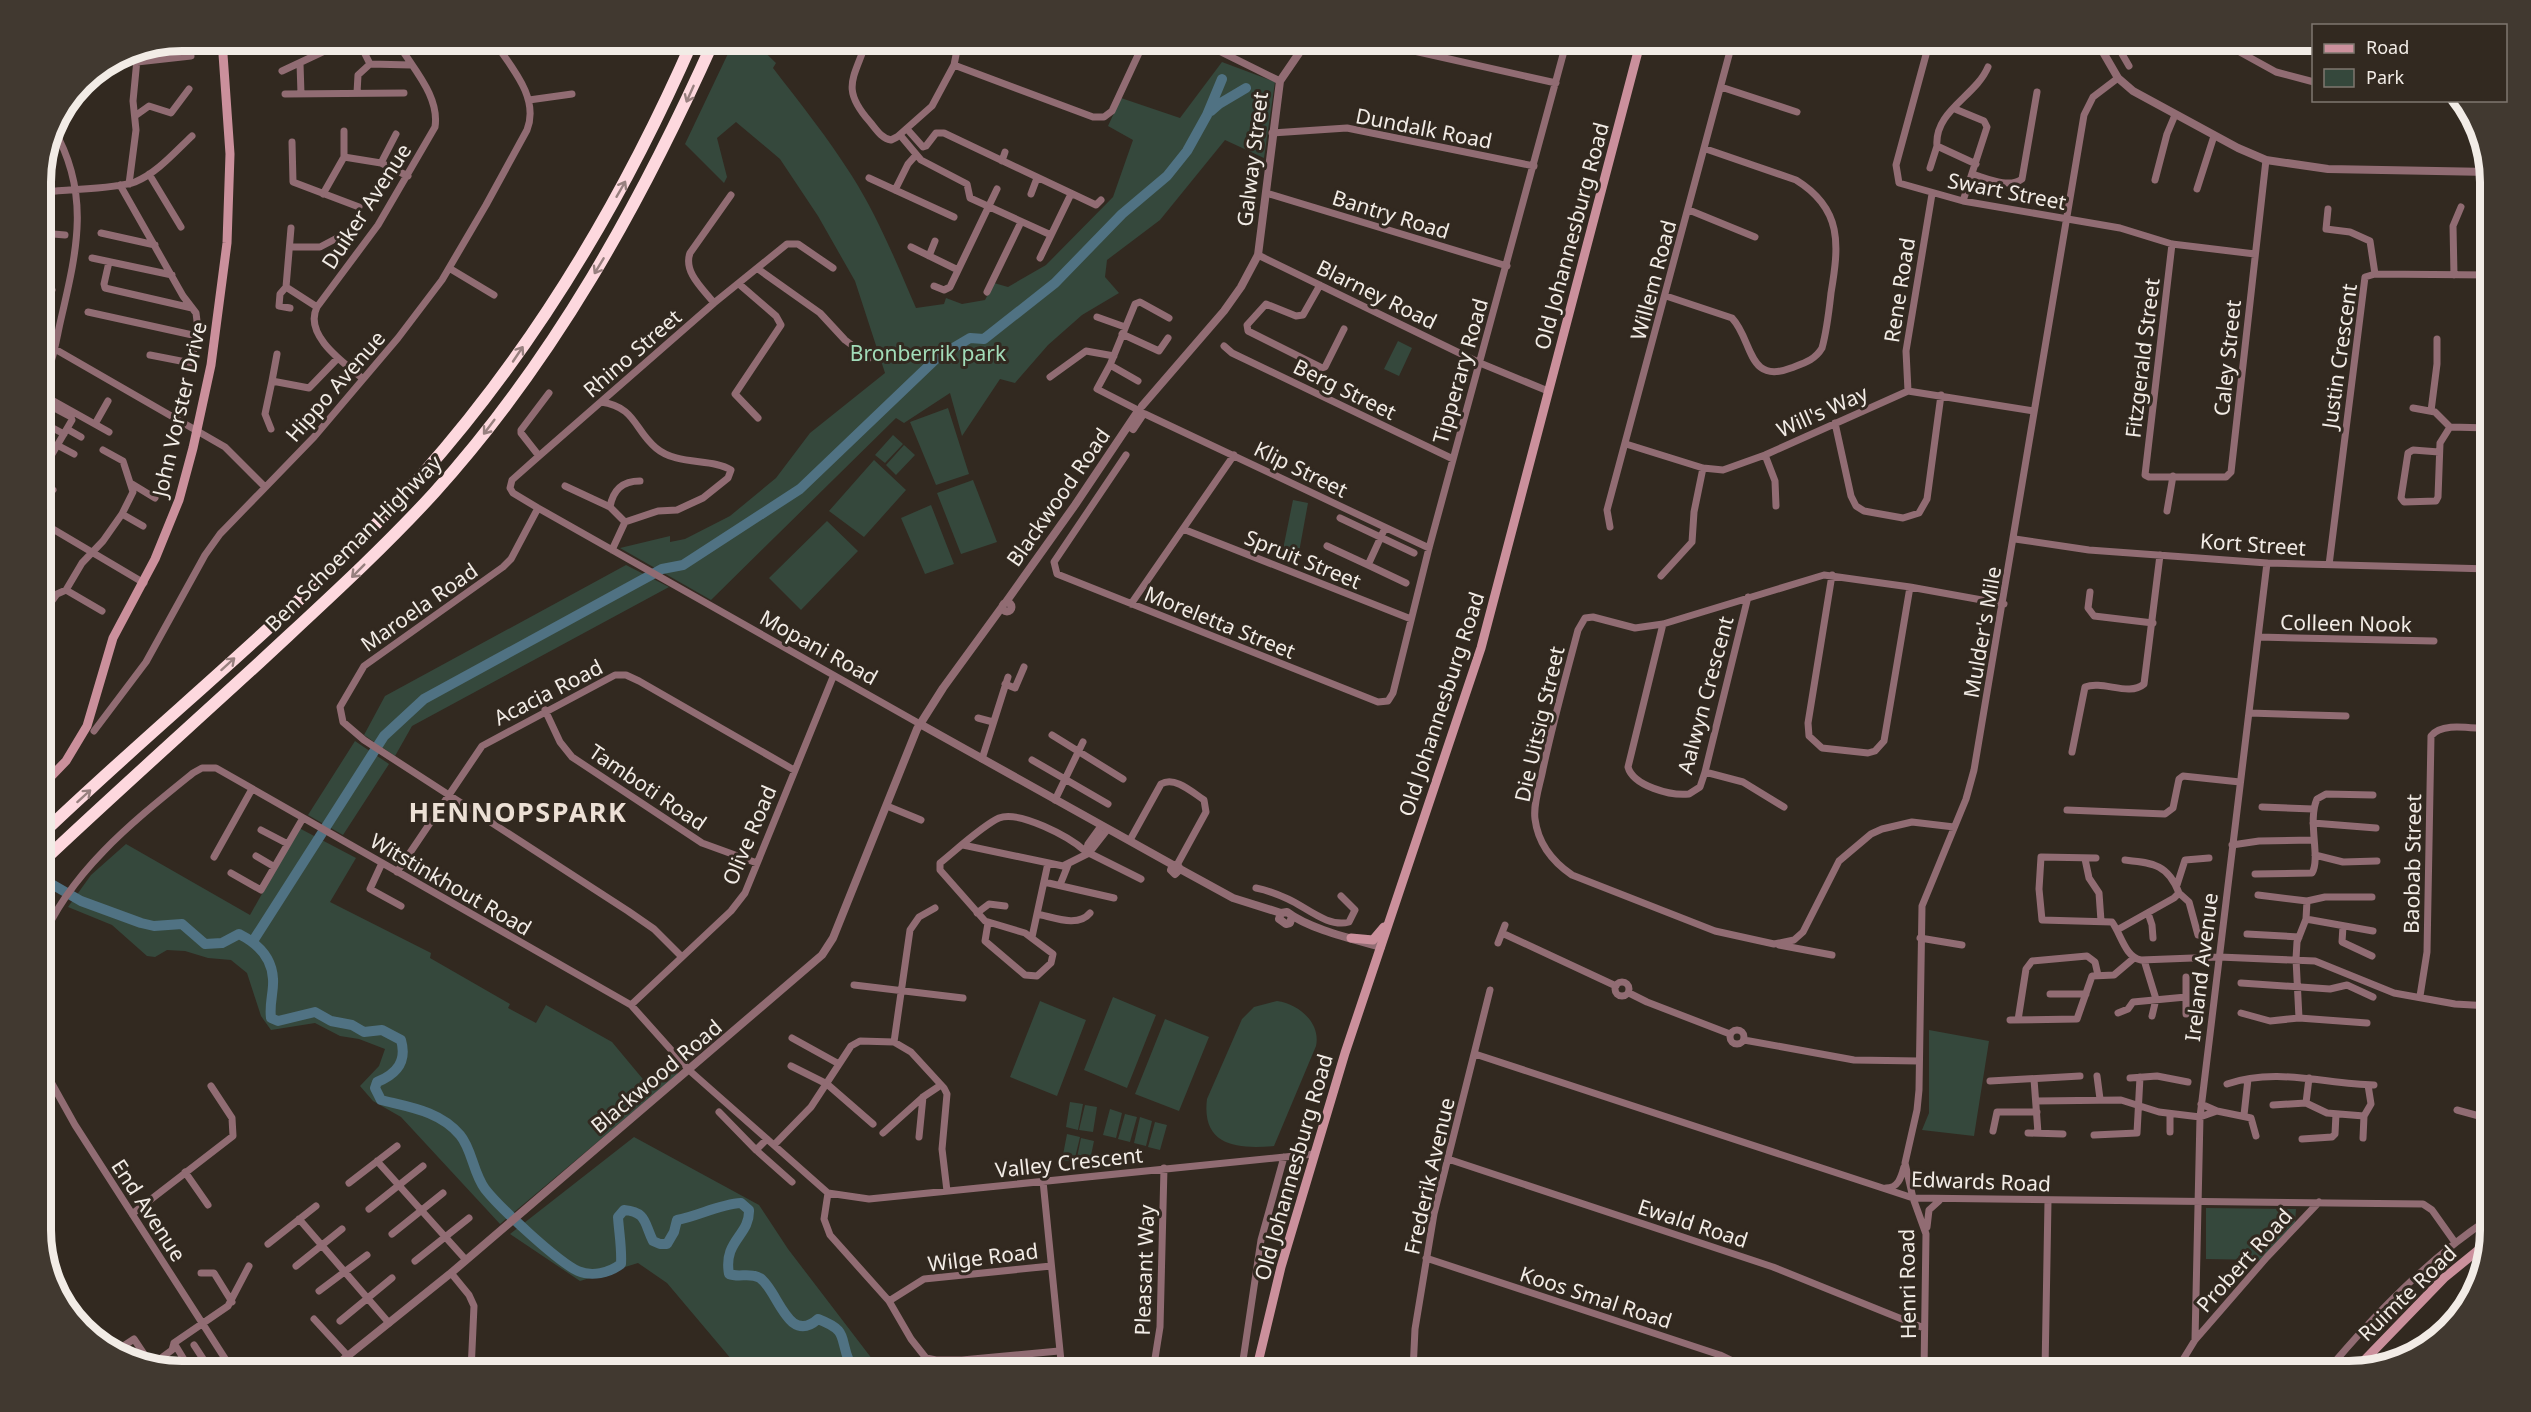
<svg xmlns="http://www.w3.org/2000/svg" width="2531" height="1412" font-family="'Noto Sans',sans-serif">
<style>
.green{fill:#35483c}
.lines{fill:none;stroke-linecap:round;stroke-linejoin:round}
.river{stroke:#507283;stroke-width:10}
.minor{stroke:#916c73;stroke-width:7}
.tertiary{stroke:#916c73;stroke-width:8}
.secondary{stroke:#cb909c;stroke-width:9}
.motorway{stroke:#fdd8de;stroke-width:12}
.oneway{stroke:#98807f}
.labels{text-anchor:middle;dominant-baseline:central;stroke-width:6;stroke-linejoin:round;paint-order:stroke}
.street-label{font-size:21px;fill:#f2ece6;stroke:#322920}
.park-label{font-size:21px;fill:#a2dcb9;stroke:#322920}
.district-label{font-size:27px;font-weight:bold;letter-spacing:1.5px;fill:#ece0d5;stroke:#322920}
.rim{fill:none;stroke:#f2ece6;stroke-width:8}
</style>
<rect width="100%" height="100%" fill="#322920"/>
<path class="green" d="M734,41H753L776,63L773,68C800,103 828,138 852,176C878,217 897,264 916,308L944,304L946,298L962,304L985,300L994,283L1008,287L1046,265L1113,197L1133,140L1108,126L1121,98L1180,118L1222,62L1275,82L1264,158L1225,140L1160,220L1107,260L1105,277L1119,293L1082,315L1048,345L1015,383L1000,379L962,436L950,393L904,423L896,418L711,600L620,548L670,536V542L685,539L730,516L776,478L810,433L885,373L855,281L818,216L780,159L736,122L717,138L727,177L724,183L685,144Z
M1398,341L1412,348L1399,376L1384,369Z
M948,408L969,474L936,485L910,422Z
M893,435L903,444L885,463L875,455Z
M904,445L915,455L896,475L886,465Z
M874,460L906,490L864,537L829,511Z
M973,480L997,542L961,554L937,493Z
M1293,500L1308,503L1297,563L1281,559Z
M931,505L954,564L925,574L901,518Z
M827,521L858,551L801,610L769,578Z
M626,565L669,587L412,726L395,756L364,735L385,696Z
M355,741L389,764L343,835L308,815Z
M299,828L356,858L330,902L431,953L430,958L510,1004L508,1008L536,1023L546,1005L612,1042L647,1084L676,1060L679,1066L677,1075L500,1224L401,1117L373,1101L360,1086L379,1066L385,1049L359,1039L340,1036L315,1023L271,1030L261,1016L247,973L231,960L208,958L185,951L167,950L155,957L147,956L112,925L68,907L91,875L126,844L250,915Z
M1113,997L1156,1015L1127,1088L1084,1070Z
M1040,1001L1086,1020L1057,1096L1010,1077Z
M1277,1001C1299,1004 1321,1023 1316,1046L1274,1146C1239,1149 1201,1147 1207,1099L1242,1019L1254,1007Z
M1165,1019L1209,1037L1179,1111L1135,1094Z
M1929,1030L1989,1041L1974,1136L1922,1130L1929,1113Z
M1070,1102L1083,1104L1078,1130L1066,1127Z
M1085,1105L1097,1107L1093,1132L1079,1130Z
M1110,1109L1122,1113L1116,1138L1103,1135Z
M1125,1114L1137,1117L1130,1142L1118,1139Z
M1140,1117L1152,1121L1146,1146L1134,1143Z
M1155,1122L1167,1125L1160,1150L1148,1147Z
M1067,1134L1080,1137L1074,1162L1062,1160Z
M634,1137L759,1205L788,1249L879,1368L880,1371H738L732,1360L667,1283L638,1263L580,1281L510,1234Z
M1081,1138L1094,1141L1089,1165L1076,1162Z
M2206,1208L2296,1209L2295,1224L2262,1260L2206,1259Z"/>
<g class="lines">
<path class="river" d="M1211,111L1219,104L1246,88
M41,878L81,901L141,923L154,926L182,924L205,944L222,943L239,934C257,943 272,957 273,979C274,992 269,1003 271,1018L278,1021L315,1012L331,1021L352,1025L364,1032L382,1030L401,1040C407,1061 397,1074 377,1082L375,1088L381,1100C409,1107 440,1111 460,1135C472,1149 473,1173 485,1189C499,1207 558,1262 578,1271C592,1277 609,1273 621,1264C622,1248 619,1233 618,1217L624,1210C647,1212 644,1223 653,1241L660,1244H667L674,1232L677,1220C698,1216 720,1204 741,1203L749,1210C750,1236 723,1240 729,1274C739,1278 750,1272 760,1278C778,1290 788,1346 818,1319C849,1331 839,1337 849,1361L862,1371
M253,941L384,736L424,699L662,569L683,565L800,489L938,357L970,338L984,339L1055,283L1122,214L1167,176L1187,151L1207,115L1222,79"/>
<path class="minor" d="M358,40L370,64L411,65
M867,40C854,79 840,88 870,122C876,129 881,138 891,140L897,137L932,106L954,65L959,40
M1197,40L1280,81
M1365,40L1556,83
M1780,40L1812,51
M1930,40L1896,165L1899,183L1963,201L2120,228L2172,244L2255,254
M2036,40L2043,45
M2114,40L2129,66
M2218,40L2276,72L2314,82
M137,62L191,56
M300,63L301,94
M954,65L1093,117H1104L1112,111L1145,40
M282,71L348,40
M1721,87L1797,112
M357,93L358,75L370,64
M285,94L404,93
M529,100L572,94
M1955,109L1984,121L1987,127L1963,201
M135,116L149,106L171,113L189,89
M907,129L923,147L926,146L936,133H944L1096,205L1101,200
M1272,133L1347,128L1534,166
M900,135L921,160L967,184L970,198L1051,235
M292,142L293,182L359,207
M344,157L381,163L408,176
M1002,161L1005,152
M381,163L396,134
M1976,164L1937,146C1934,111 1976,96 1988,67
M1930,168L1937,146
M149,174L181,227
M1972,174C1986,178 2009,189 2022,179L2037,92
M869,178L954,217
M2155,180L2167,134L2175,115
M129,184L136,130L133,101L138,49
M120,185L183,296L196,313L198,329L191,363L150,355
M2197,189L2214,136
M895,190L908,164L916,155
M1266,193L1507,266
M323,194L344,157V131
M1031,194L1037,178
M41,205L47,192C69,189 116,189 135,182C157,173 175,152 192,136
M2328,209L2326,229L2350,232L2370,241L2375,274
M1689,210L1755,237
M41,233L65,235
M101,233L155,245
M2172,244L2145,475L2149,477H2226L2231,472L2266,160
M2486,245L2484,220L2487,209L2490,208
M291,247H320L339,237
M911,247L958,270
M1258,255L1480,363L1548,391
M929,256L935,241
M92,258L172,275
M1040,258L1071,194
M109,262L104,284L105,288L192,308
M449,268L494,295
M833,268L798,244H787L714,303L539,456L512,480L510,488L513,493L538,508L920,724
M758,269L820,313L845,340L869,358
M2454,275L2453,226L2461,207
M2486,275L2484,260L2488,243
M41,284L52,290
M739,284L776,316L781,325L735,394L758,418
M1320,285L1303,315L1296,316L1266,304L1247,325L1248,331L1322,368L1325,367L1344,329
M934,286L944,290L950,287L997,189
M286,287L317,307
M987,292L1021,222
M1666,296L1732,318C1753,340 1747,385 1791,368C1804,363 1815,360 1822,348C1827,330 1829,311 1831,293C1839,245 1843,209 1796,180L1706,149
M714,303C703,289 683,272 690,253L731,195
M290,308L279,306L280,294L286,287L291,228
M88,312L197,336
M1097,317L1125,327
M1122,334L1159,351L1168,338
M41,341L225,447L265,487
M1224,346L1232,353L1453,459
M1110,365L1138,381
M1050,377L1086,351L1114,356
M362,378C344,363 303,335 317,307L378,225L435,127C440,95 411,67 396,40
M272,381L277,354
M41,384C53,366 56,340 61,319C77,250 91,193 53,128
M1908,391L1906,351L1932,194
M41,394L109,432
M601,402C636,407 634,430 656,448C677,466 712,458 731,470L728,478L703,498L677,510L658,511L625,522
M2413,408L2435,412L2450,427
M1138,410L1097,389L1110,365L1135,304L1140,302L1169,318
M2431,411L2437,364V339
M1145,414L1429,548
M1835,423L1851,496L1856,506L1864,511L1903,518L1919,513L1927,499L1941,395
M95,424L108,401
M49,426L64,434
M2450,427L2490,428
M67,429L81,437
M271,429L265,414L272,381L309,388L338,358
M1626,444L1703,468L1723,470L1765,455L1908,391L2034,411
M57,445L74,454
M2439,452L2413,450L2408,453L2401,498L2404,502L2436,501L2438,497L2440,443L2450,427
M1126,455L1054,562L1057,574L1378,702L1388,701L1393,693L1429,548L1567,40
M1765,455L1775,481L1776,506
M539,456L521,433V430L549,393
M41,473L72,420L71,417L56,409
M41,484L53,490
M132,484L155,498
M565,486L610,507L625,522L612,550
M610,507C613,490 622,481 640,481
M538,508L511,559L503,567L364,666L340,707L343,722L364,740L628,911L654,929L682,957
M2167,511L2173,476
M122,514L143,526
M1340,518L1414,553
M41,522L144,583
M1610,527L1607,510L1733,40
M1385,528L1368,565L1406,583
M1183,529L1411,619
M2015,539L2089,550L2267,563L2490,569
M1327,546L1368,565
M2329,565L2365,277L2375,274L2490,275
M1832,575L1808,723L1809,736L1822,748L1868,753L1875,751L1884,741L1910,587
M1661,576L1692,542L1694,512L1703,468
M66,590L102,611
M2090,592L2088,608L2094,616L2153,623
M1131,604L1234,455
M41,616L57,594L66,590L82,563L103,541L122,514L133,492L123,461L103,450
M1663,624L1628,767C1633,786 1671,796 1689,794L1700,787L1705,772L1748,597
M2258,637L2434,641
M1005,684L1015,688L1024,667
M41,686H42
M545,710L560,742L572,757L702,843L757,863
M2249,713L2346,716
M978,718L993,722
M94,731L146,662L205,555L220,534L314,437L398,338L442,280L486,205L527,130C540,97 510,66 493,40
M1052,735L1123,779
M2072,752L2085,687C2103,680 2129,697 2144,684L2160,555
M982,759L1008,677
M1032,760L1108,804
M1705,772L1743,782L1784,807
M1055,800L1083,742
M887,806L921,820
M2262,807L2313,809
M2067,810L2165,814L2173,808L2179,779L2183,776L2240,782
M2313,823L2376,828
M1954,827L1912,822L1882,829L1871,834L1839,861L1803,932L1794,940L1774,944L1715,931L1572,875C1553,862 1538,843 1535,819C1533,803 1540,785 1543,769C1553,722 1566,676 1578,630L1585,618L1593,617L1635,628L1663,624L1824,575L1910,587L2004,604
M261,830L286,843
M1130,840L1161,784C1175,776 1192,792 1204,800L1206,812L1177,865
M963,845L1063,866L1089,853L1107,830
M2232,845L2259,841L2313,840
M1089,853L1141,879
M1085,854L1088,844L1101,826
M2315,855L2343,862L2377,861
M256,856L273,866
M214,857L252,789
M2096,858L2041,857L2039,889L2042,920L2112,922C2121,934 2125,957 2141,960L2219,957L2315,961L2394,993L2455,1004L2490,1006
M2085,859L2089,878L2099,893L2101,921
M382,863L370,889L401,906
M397,872L482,746L615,675H626L639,681L794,770
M231,873L261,890L303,818
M2255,874L2312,873C2321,858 2307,821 2317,799L2326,794L2373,795
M1044,882L1114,898
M1060,885L1068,865
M2177,885L2185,860L2209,858
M1256,888C1267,890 1277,894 1288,899C1306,907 1328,928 1349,922L1355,910L1341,896
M2179,893L2189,902L2198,935
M2258,895L2307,901L2325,897H2372
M41,904L51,917
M977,913L989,904L1005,906
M2148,913L2152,925L2153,938
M1037,914C1053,917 1078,928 1090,913
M2306,919L2373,931
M988,923L985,941L1025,975L1037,976L1051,963L1053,954L1025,933L985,921L940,870V863C955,851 983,825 999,818C1019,810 1070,837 1085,851
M2343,926L2342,942L2372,956
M2117,930L2174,898L2179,893C2168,864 2153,863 2125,860
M1502,933L1616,986
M2247,934L2299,937
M1032,937L1048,863
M1920,938L1962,945
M41,942C70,871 135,820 193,773L202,768H216L631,1005L690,1071L828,1193
M1498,943L1505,925
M1779,945L1832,955
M2144,960L2156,999L2152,1016
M2186,977V1014
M1615 989a7 7 0 1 1 14 0a7 7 0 1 1-14 0Z
M2241,983L2330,989L2347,985L2373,997
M854,985L963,998
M1629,993L1647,1002L1730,1034
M2050,994H2086
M2420,996L2427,952L2431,736C2442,721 2474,729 2490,729
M631,1005L731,911L745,893L833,677
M2118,1013L2128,1009L2133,1002L2186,997
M2241,1013L2270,1021L2299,1018L2367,1023
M2299,1018L2296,959L2297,942L2306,919L2307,901
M2010,1020L2077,1019L2092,976L2114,975L2134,958
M2018,1020L2026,969L2032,961L2087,956L2095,962L2098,975
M1730 1037a7 7 0 1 1 14 0a7 7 0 1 1-14 0Z
M792,1038L839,1064
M1744,1040L1854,1060L1919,1061
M894,1042L910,930L919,917L935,908
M1475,1054L1913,1198L2423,1204L2432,1210L2454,1241
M41,1064L75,1125L233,1371
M791,1066L827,1084L873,1124
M2097,1076L2100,1099
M2130,1078L2157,1076L2188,1082
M2034,1079L2038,1133
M1990,1081L2080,1076
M2227,1084C2276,1067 2325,1084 2374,1085
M2036,1101L2121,1100L2159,1112L2200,1117L2217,1111
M2306,1103L2309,1078
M2201,1104L2217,1111L2251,1118L2256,1136
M2273,1105L2306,1103L2327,1113L2364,1116
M2457,1110L2490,1119
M719,1112L756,1150
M2244,1115L2248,1079
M1993,1131L1997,1112H2037
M2170,1132V1114
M883,1133L923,1097L941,1085
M2028,1133L2063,1134
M2094,1135L2137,1133L2140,1077
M919,1137L923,1097
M2363,1138L2364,1116L2371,1104L2368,1085
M767,1139L756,1150L792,1182
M2302,1139L2332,1137L2335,1134L2336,1114
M774,1145L811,1107L851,1046L860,1041L894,1042L911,1052L944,1088L947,1094L942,1149L947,1191
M1448,1159L1773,1267L1924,1328
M377,1161L466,1260
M185,1172L208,1205
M1043,1181L1062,1371
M349,1183L397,1146
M1886,1188C1898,1188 1901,1178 1904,1167
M828,1193L869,1199L1314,1154
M828,1193L824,1219L830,1235L889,1301L911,1339L926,1358L936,1360H962L1059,1351
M369,1209L423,1166
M132,1214L233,1136L232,1118L211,1086
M299,1219L389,1323
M1927,1227L1929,1210L1939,1201
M392,1234L443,1193
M268,1244L316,1206
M1426,1258L1720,1355L1753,1371
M415,1261L469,1218
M296,1266L342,1229
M201,1273H214L232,1302
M451,1273L469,1295L474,1306L471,1371
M319,1291L367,1255
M889,1301L924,1279L1051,1266
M314,1319L348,1356
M340,1321L392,1278
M2195,1340L2267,1257L2319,1202
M174,1343L191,1371
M194,1345L211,1371
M113,1353L134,1339L150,1363
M986,1358L987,1371
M153,1364L172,1350L174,1343L228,1306L249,1266
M1242,1367L1261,1240L1284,1157
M1153,1371L1160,1327L1164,1168
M1413,1371L1415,1329L1434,1214L1490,990
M1924,1371L1926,1234L1913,1198L1905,1163L1917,1110L1919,1090L1922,906L1966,799L1974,770L2084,115L2093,97L2118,78
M2045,1371L2048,1201
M2176,1371L2195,1340L2200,1117L2267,563
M2327,1371C2375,1314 2428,1259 2490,1218"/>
<path class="tertiary" d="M2096,40L2118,78L2133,91L2238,148L2266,160L2328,169L2490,172
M1142,406L1224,311L1241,287L1258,255L1280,81L1308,40
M1133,429L1143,414
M1006,602L1075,505L1138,411
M1002.5 607a4.5 4.5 0 1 1 9 0a4.5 4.5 0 1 1-9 0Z
M920,724L1173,865
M1180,869L1175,874L1171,870L1173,865H1177L1180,869L1233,898L1281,913
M1292,916L1290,923L1286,924L1279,919L1281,913L1287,912C1309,929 1353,939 1381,947
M329,1371L451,1273L822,955L833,938L917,729L943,688L1002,607"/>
<path class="secondary" d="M41,787L66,761L87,726L113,638L155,559L179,500L193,448L211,365L227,243L230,154L222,40
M1351,938L1373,940L1384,927
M2355,1370L2444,1278L2487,1243
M1256,1371L1281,1267L1345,1053L1481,648L1641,40"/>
<path class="motorway" d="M41,835C166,715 304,607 420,477C535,348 624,198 693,40
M41,863C113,795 187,729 260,662C319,607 379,553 434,493C554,360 641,203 714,40"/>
</g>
<defs><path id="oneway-shaft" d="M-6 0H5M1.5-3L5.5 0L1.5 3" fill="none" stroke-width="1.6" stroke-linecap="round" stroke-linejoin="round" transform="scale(1.5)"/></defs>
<g class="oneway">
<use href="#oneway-shaft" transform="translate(690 94) rotate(114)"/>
<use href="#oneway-shaft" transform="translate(621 189) rotate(-60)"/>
<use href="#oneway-shaft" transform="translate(599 266) rotate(121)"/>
<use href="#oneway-shaft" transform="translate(518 354) rotate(-56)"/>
<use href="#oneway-shaft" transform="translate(489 427) rotate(127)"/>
<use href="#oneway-shaft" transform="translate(358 571) rotate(135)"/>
<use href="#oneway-shaft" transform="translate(228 664) rotate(-42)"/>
<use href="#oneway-shaft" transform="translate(84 796) rotate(-42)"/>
</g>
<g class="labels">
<g class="street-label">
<text transform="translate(1424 128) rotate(11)">Dundalk Road</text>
<text transform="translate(1252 159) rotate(-83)">Galway Street</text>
<text transform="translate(2007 191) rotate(11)">Swart Street</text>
<text transform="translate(366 206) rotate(-57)">Duiker Avenue</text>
<text transform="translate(1391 214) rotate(17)">Bantry Road</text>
<text transform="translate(1571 236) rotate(-75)">Old Johannesburg Road</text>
<text transform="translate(1653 280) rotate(-75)">Willem Road</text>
<text transform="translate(1899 290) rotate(-81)">Rene Road</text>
<text transform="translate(1377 294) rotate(26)">Blarney Road</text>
<text transform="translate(632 353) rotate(-41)">Rhino Street</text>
<text transform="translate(2339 356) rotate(-82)">Justin Crescent</text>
<text transform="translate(2142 358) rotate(-83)">Fitzgerald Street</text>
<text transform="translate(2227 358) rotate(-84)">Caley Street</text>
<text transform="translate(1460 371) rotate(-74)">Tipperary Road</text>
<text transform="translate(335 386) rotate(-49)">Hippo Avenue</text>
<text transform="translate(1345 389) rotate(26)">Berg Street</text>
<text transform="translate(179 409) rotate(-77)">John Vorster Drive</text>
<text transform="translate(1822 411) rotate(-24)">Will's Way</text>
<text transform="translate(1301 469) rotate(26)">Klip Street</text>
<text transform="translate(1058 497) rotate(-55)">Blackwood Road</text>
<text transform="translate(353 543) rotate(-45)">Ben Schoeman Highway</text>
<text transform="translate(2253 544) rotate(4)">Kort Street</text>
<text transform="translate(1303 559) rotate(22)">Spruit Street</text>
<text transform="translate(419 607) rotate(-35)">Maroela Road</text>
<text transform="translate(1220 622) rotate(22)">Moreletta Street</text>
<text transform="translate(2346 623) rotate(1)">Colleen Nook</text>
<text transform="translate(1982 632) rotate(-80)">Mulder's Mile</text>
<text transform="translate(819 647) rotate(29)">Mopani Road</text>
<text transform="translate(548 692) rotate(-27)">Acacia Road</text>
<text transform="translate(1705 695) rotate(-75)">Aalwyn Crescent</text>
<text transform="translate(1441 704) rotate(-72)">Old Johannesburg Road</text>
<text transform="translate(1539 724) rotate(-77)">Die Uitsig Street</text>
<text transform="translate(648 787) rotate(34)">Tamboti Road</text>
<text transform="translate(749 835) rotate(-67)">Olive Road</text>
<text transform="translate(2412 864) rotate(-89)">Baobab Street</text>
<text transform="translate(451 884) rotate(30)">Witstinkhout Road</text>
<text transform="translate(2201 967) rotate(-83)">Ireland Avenue</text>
<text transform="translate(656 1076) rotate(-40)">Blackwood Road</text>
<text transform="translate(1069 1162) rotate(-6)">Valley Crescent</text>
<text transform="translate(1293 1167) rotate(-74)">Old Johannesburg Road</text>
<text transform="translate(1429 1176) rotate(-77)">Frederik Avenue</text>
<text transform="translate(1981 1181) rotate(2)">Edwards Road</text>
<text transform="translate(149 1210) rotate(57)">End Avenue</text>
<text transform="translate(1693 1223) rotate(18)">Ewald Road</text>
<text transform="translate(983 1257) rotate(-7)">Wilge Road</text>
<text transform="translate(2244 1260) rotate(-48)">Probert Road</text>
<text transform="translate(1144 1270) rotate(-88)">Pleasant Way</text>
<text transform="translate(1907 1284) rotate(-91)">Henri Road</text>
<text transform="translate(2407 1293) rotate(-44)">Ruimte Road</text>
<text transform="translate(1596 1297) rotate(18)">Koos Smal Road</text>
</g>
<g class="park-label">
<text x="928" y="353">Bronberrik park</text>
</g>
<g class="district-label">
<text x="518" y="811">HENNOPSPARK</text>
</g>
</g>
<path d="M0 0H2531V1412H0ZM182 51H2349A131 131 0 0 1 2480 182V1230A131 131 0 0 1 2349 1361H182A131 131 0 0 1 51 1230V182A131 131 0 0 1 182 51Z" fill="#413930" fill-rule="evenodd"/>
<path class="rim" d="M182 51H2349A131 131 0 0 1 2480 182V1230A131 131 0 0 1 2349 1361H182A131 131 0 0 1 51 1230V182A131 131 0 0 1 182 51Z"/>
<rect x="2312" y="24" width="195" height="78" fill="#322920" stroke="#7f776f" stroke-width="1.5"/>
<rect x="2324" y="44" width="30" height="9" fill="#cb909c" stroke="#7f776f" stroke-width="1.5"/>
<text x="2366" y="54" font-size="18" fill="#f2ece6">Road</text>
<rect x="2324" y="69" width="30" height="18" fill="#35483c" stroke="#7f776f" stroke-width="1.5"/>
<text x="2366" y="84" font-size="18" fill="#f2ece6">Park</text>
</svg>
